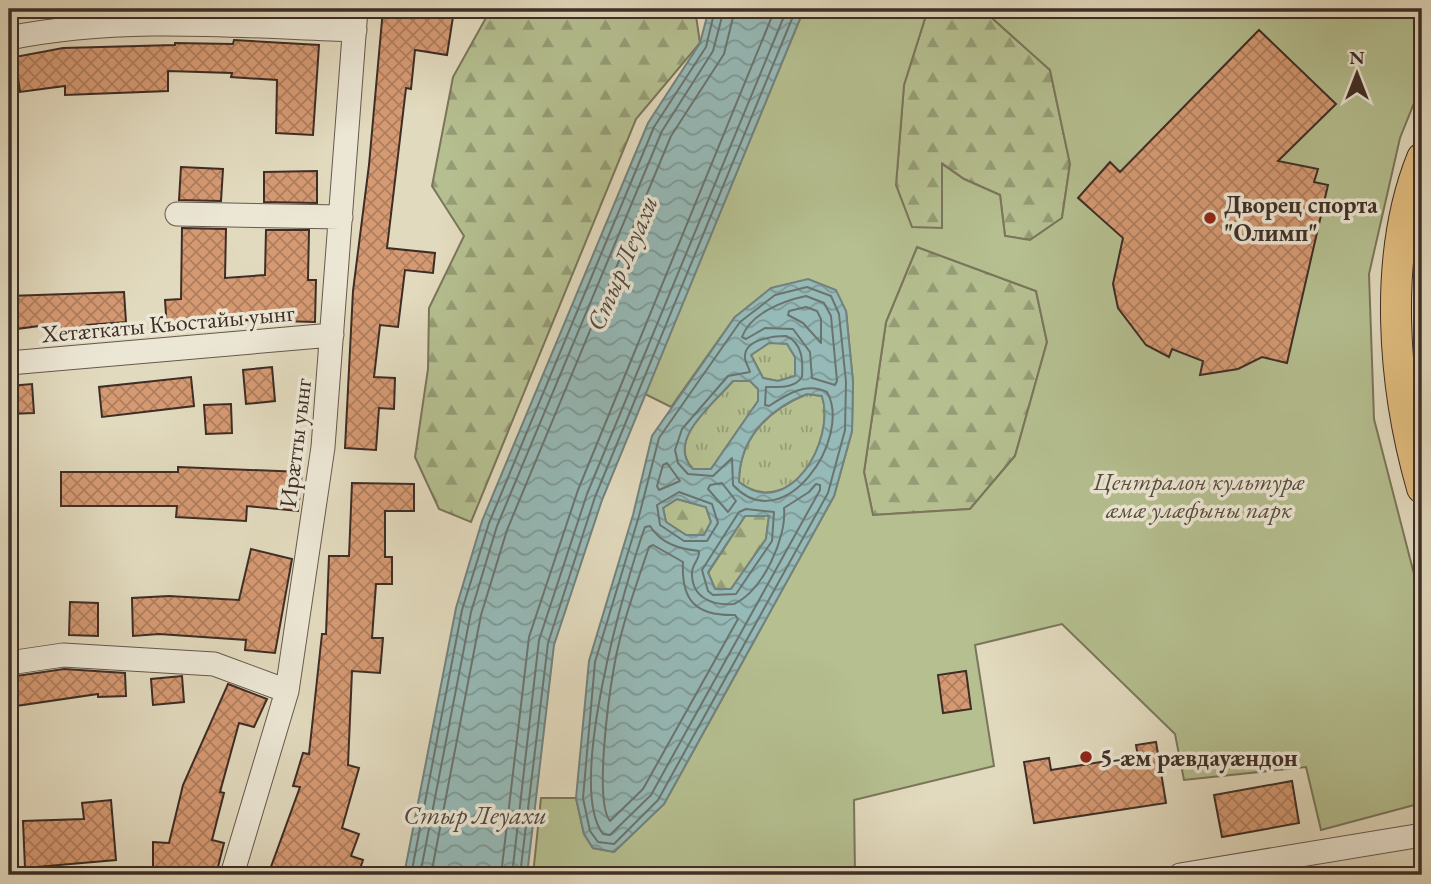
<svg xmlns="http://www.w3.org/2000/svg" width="1431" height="884" font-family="'EB Garamond',serif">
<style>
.grass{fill:url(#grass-tufts);stroke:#7a765b;stroke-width:2}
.forest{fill:url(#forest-firs);stroke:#7a765b;stroke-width:2}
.green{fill:#b5bf90;stroke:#7a765b;stroke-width:2;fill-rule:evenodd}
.water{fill:url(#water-waves);stroke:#73827e;stroke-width:2;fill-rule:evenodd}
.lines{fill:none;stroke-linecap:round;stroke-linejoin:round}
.shore{stroke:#6a746f;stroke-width:2}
.building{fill:url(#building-cross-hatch);stroke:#3e2d26;stroke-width:2}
.minor-casing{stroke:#67584c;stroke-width:25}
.major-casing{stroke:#3e2d26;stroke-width:32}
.minor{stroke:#ece7d5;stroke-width:23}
.major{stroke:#e1bd7f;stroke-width:30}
.poi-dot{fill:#8f2418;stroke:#ece7d5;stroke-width:2.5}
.labels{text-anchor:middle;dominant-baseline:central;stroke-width:7;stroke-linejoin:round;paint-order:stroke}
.poi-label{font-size:24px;font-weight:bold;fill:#3e2d26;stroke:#ece7d5;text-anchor:start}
.street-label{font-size:24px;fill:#3e2d26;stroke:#ece7d5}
.park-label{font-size:24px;font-style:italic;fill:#564a3b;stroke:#ece7d5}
.water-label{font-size:26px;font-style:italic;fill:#504943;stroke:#ece7d5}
</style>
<defs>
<pattern id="grass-tufts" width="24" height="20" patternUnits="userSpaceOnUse" patternTransform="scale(1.75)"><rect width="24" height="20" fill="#b5bf90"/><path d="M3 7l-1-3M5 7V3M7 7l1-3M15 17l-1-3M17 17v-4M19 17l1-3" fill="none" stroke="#959c75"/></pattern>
<pattern id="forest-firs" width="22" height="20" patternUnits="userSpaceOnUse" patternTransform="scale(1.75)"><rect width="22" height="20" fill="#b5bf90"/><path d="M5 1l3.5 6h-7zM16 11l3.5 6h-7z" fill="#959c75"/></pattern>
<pattern id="water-waves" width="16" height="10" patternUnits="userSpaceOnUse" patternTransform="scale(1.75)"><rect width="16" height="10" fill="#96bab8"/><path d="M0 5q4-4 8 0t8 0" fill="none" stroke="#7c9895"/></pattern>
<pattern id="building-cross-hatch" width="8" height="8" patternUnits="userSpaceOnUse" patternTransform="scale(1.75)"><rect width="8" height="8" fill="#d69a73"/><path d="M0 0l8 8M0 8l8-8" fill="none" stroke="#af7e5e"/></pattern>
</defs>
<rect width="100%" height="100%" fill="#e2dabe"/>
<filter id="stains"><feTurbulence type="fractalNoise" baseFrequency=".00286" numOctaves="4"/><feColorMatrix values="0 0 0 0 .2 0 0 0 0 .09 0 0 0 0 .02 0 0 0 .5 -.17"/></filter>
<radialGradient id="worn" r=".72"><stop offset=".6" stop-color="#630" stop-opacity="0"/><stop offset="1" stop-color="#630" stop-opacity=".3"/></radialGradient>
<path class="grass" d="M769,343H787L795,357V376L778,381L763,378L751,355Z
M733,381H750L758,389V401L711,469H693C665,440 714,403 733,381Z
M807,394L822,396C836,441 790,521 739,482C739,438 768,410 807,394Z"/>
<path class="forest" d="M577,9H695L700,43L636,119L471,522L439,509L415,457L428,369L429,308L464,236L432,186L453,77L487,16L575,14Z
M928,9H982L1050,70L1070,164L1062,218L1030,240L1005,236L1000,195L964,179L943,164L942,228H912L896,185L904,85Z
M917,247L1036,291L1047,342L1015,456L970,509L873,515L864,472L886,322Z
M677,499L706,507L711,522L704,535H686L666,522L663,508Z
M745,516H769L766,539L731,589H715L708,573Z"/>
<path class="green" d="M804,9H928L904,85L896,185L912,227L942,228V164L964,179L1000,195L1005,236L1030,240L1062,218L1070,164L1050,70L982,9H1332L1349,14L1422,9V83L1400,138L1369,274L1374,419L1422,605V803L1321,830L1306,767L1184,780L1175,734L1062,624L975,645L994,766L854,800L855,875H533L541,798H576L584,834L593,848L614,852L664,804L834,496L852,431L853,382L846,311L735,317L671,407L645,394ZM917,247L1036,291L1047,342L1015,456L970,509L873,515L864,472L886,322Z"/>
<path class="water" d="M709,9H804L602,500L554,645L527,875H404L456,608L482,521L648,123L700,43Z
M808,279L836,290L846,311L853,382L852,431L834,496L664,804L614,852L593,848L584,834L576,798L589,661L633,515L652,436L735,317L771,288ZM769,343L787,344L795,357V376L778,381L763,378L751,355ZM733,381H750L758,389V401L711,469H693C665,441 714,403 733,381ZM807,394L822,396C836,441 789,522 739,482C739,439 768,409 807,394ZM677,499L706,507L711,522L704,535H686L666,522L663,508ZM745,516H769L766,539L731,589H715L708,572Z"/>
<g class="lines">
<path class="shore" d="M807,287L831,296L839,314L846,382L845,430L828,493L658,800L614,844L598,842L590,831L583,798L595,662L639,516L659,438L740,322L775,295Z
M806,296L824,303L831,316L837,381L835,385L812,378L810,352L793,329L765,328L746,339L742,337C751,313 783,301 806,296Z
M806,307L817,311L821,319V343L803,323L788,315L789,311Z
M786,336C803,343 803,362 802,377C794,389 778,387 766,387L765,405L769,406C787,394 806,382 827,392C853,438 784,540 733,485L732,458L713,476L688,474L678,463L675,450L682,429L728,376L750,372C749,367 744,361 745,356C745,339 775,336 786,336Z
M667,463L680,481L659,490L657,486L663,465Z
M722,483L736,501L728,512L708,489L710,485Z
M816,484L820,485V490L651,795L610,835L603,834C566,786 625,583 645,527L650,526C661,544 680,549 699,551C700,559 693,563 692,572C691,598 713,606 734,604C763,591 787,537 784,508L809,492Z
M679,492L712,504L718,523L707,541H684L660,525L657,505Z
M746,509L774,512L772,541L736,594L713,595L708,591L702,570L739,512Z
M653,545L683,562C681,601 696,616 735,615L738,619L643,789L610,821C594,801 609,695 614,667C621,626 636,586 649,547Z
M411,875L462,610L489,523L654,127L706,47L715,9
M420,875L471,612L497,526L662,131L713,51L724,9
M431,875L481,615L507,530L671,136L724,54L735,9
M501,875L529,637L578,490L775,9
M512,875L539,640L587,494L787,9
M520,875L548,643L595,497L796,9"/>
</g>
<path class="building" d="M383,9L453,17L447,55L415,50L411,89L406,88L387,248L435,253L433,273L405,270L398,327L380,325L374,377L395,378L394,409L379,408L376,450L345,448L353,291L369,165Z
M1259,30L1336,104L1278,161L1318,169L1314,182L1328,185L1287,363L1262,357L1238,369L1200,375L1203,361L1172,349L1169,357L1146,345L1118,308L1113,284L1123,238L1078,198L1110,162L1120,172Z
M234,40L319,45L313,135L276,133L277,80L231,77L232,73L168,71V91L65,95V86L20,92L15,57L63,48L175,45V43L233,44Z
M181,167L223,169L221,201L179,200Z
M317,171V203L264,202V172Z
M182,228L226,229L225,278L265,275L266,230H309L308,280H316L315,322L244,320L245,327L167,329L165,300L181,299Z
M124,292L126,322L87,325V334L54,336V324L9,330V296Z
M272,367L275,401L246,404L243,370Z
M191,377L194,406L102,417L99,387Z
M32,384L34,413L9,414V386Z
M231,404L232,433L206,434L204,405Z
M178,467L302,472L298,511L247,506L246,521L176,517L177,506H61V472H178Z
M352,483L414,484V511H385V557H392V584H376L372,638H383L380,673L352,671L348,765L359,768L342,828L359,834L351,856L363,860L358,875H268L300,787L293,786L303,753L309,754L322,634H326L329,556H349Z
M251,549L292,559L275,653L245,650L246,640L159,634L133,636L132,598L169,596L239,600Z
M70,602L98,603V636L69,635Z
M64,669L125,673L126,696L98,697V694L9,707V677Z
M966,671L971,709L943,713L938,675Z
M182,676L184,702L153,705L151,679Z
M228,684L267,699L254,727L239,723L220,792L224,793L212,840L224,843L216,875H153V842L169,843L183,785Z
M1156,742L1166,803L1034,823L1024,762L1049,758L1051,770L1138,756L1136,745Z
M1292,781L1299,823L1222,837L1214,795Z
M111,800L116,860L25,868L23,821L84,819L82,803Z"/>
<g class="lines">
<defs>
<path id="minor" d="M9,38C123,15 239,26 355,30
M177,214L341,217
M9,363L332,335
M9,663L63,655L214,664L287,691
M232,875L287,691L323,447L356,9
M1180,875L1422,835"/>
<path id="major" d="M1422,158C1382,257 1393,387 1422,488"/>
</defs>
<use href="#minor" class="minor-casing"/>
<use href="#major" class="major-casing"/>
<use href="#minor" class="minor"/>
<use href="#major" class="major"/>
</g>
<g class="poi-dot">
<circle cx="1210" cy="218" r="7"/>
<circle cx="1086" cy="757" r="7"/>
</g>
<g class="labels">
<g class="poi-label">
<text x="1224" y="204">Дворец спорта<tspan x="1224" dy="28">"Олимп"</tspan></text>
<text x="1100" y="757">5-æм рӕвдауӕндон</text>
</g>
<g class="street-label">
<text transform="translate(168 323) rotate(-5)">Хетæгкаты Къостайы уынг</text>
<text transform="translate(295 443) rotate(-83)">Ирæтты уынг</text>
</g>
<g class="park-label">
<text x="1199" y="481">Централон культурæ<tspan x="1199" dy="28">æмæ улæфыны парк</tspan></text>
</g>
<g class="water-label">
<text transform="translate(622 263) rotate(-67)">Стыр Леуахи</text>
<text x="475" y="815">Стыр Леуахи</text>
</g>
</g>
<rect width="1431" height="884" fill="none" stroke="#e2dabe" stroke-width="35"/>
<rect x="10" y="10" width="1410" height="863" fill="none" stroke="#3e2d26" stroke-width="3.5"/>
<rect x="18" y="18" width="1396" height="849" fill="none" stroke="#3e2d26" stroke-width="2"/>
<g transform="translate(1357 74)" stroke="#ece7d5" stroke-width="5" paint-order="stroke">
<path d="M0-5L12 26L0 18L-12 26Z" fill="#3e2d26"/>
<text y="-10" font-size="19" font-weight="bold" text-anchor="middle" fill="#3e2d26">N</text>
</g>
<rect width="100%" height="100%" filter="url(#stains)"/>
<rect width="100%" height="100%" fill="url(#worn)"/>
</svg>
